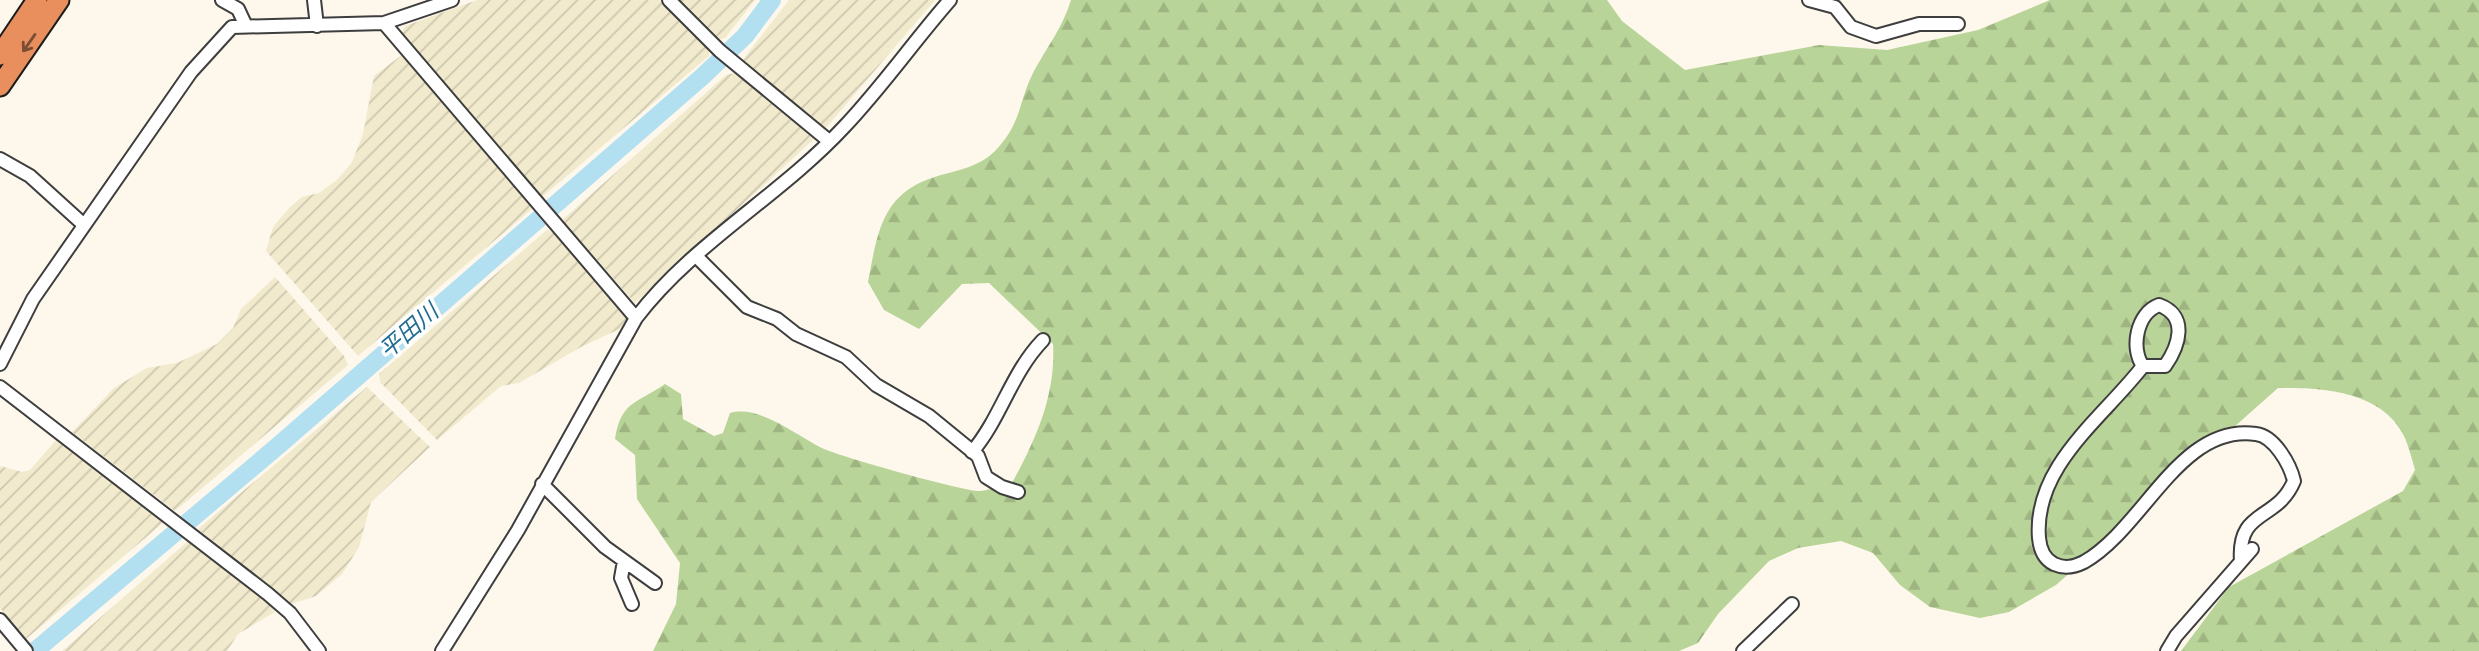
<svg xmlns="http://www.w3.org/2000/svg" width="2479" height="651" font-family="'IBM Plex Serif','Noto Sans JP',serif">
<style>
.farmland{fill:url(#farmland-furrows)}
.forest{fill:url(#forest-firs)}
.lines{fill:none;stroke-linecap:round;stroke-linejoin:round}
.river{stroke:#b3e0f1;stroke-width:18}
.minor-casing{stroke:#3e3e3e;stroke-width:16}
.highway-casing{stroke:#1c1c1c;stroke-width:23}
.minor{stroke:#fff;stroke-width:12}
.highway{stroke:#e88f5d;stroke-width:19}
.oneway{stroke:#7a4d34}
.labels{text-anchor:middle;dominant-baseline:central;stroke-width:7;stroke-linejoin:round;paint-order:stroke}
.water-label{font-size:23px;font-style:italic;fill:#1f6b92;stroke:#fff}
</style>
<defs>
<pattern id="farmland-furrows" width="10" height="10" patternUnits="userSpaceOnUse" patternTransform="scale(1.75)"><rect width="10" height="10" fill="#f1eacd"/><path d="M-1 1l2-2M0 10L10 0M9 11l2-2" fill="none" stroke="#cdc7af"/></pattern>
<pattern id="forest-firs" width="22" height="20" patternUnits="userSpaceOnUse" patternTransform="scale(1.75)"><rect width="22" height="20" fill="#b9d498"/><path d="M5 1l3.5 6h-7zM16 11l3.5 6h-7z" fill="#9eb582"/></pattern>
</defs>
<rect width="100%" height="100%" fill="#fdf8eb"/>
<path class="farmland" d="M477,0H660L709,50V56L542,197L400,35L405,26Z
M677,0H755L725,38L718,40Z
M789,0H935L825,129L741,62Z
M403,54L533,208L358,356L266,251L273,227L290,207L302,197L319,193L338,179L352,162L363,134L374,76Z
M735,73L814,139L635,303L562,220L726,75Z
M547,230L556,234L628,315L626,326L581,347L519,383L501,386L437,440L380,382L379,374Z
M275,277L344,356L348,365L175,511L72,432L114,388L147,368L177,363L217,344L233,328L241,309Z
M367,387L430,447L371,502L359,547L342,574L316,596L291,604L198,529Z
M57,439L164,522L26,639L0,608V466L22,472L30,470Z
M188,541L268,603L275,612L238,634L227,651H62Z"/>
<path class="forest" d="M1071,0H1607L1622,21L1685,70L1819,45L1887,50L1978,30L2050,0H2479V651H2181L2229,587L2403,491L2415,470C2412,459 2409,448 2405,438C2384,391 2322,387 2278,388L2056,585L2009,612L1980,618L1930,607L1900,585L1873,553L1841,541L1798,548L1769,561L1718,614L1698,643L1679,651H653L676,604L680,563L637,499L635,455L615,439C621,401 636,404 665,384L681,394L683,419L714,436L723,433L730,413C760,404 798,437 824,449C842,457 965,492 980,491C991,490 1002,485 1012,483C1036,439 1056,395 1053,344L989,283L962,284L919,329L884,310L868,282C878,230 882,191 941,175C959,170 980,166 994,152C1022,124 1018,102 1034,71C1047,47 1063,27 1071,0Z"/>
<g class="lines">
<path class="river" d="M35,651L279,445L703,76L745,36L772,0"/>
<defs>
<path id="minor" d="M222,0L238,9L245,24
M314,0L317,26
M669,0L720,51L829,141
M1809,0L1835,7L1851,27L1876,36L1919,24H1958
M384,23L636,318
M0,159L30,176L84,225
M697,257L747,307L777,319L796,334L846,357L876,385L929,416L978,456L986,477L1002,487L1018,492
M0,364L33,299L191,72L232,27L384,23L452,0
M2143,366C2130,348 2137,313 2159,305C2189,316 2179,346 2165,366H2143C2104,417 2033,466 2039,538C2040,549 2044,559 2054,564C2065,569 2074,567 2084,562C2144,528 2180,423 2256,434C2274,436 2290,464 2294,481C2277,522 2237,508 2241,561
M0,387L268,594L290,613L319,651
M972,452C1001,418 1011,373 1043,340
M542,484L605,547L655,583
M624,561L621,578L632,604
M0,620L26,651
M442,651L518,530L636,318C693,243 780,196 844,127C882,87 914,41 950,0
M1743,651L1792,604
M2167,651L2176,636L2252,549"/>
<path id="highway" d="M0,55L37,0
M0,86L59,0"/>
</defs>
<use href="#minor" class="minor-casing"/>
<use href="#highway" class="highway-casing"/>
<use href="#minor" class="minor"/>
<use href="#highway" class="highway"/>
</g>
<defs><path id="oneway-shaft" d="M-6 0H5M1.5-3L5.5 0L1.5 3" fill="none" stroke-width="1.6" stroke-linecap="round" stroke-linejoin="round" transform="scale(1.75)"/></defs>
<use class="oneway" href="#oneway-shaft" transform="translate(29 43) rotate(125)"/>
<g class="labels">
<g class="water-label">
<text transform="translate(408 330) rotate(-41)">平田川</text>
</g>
</g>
</svg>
